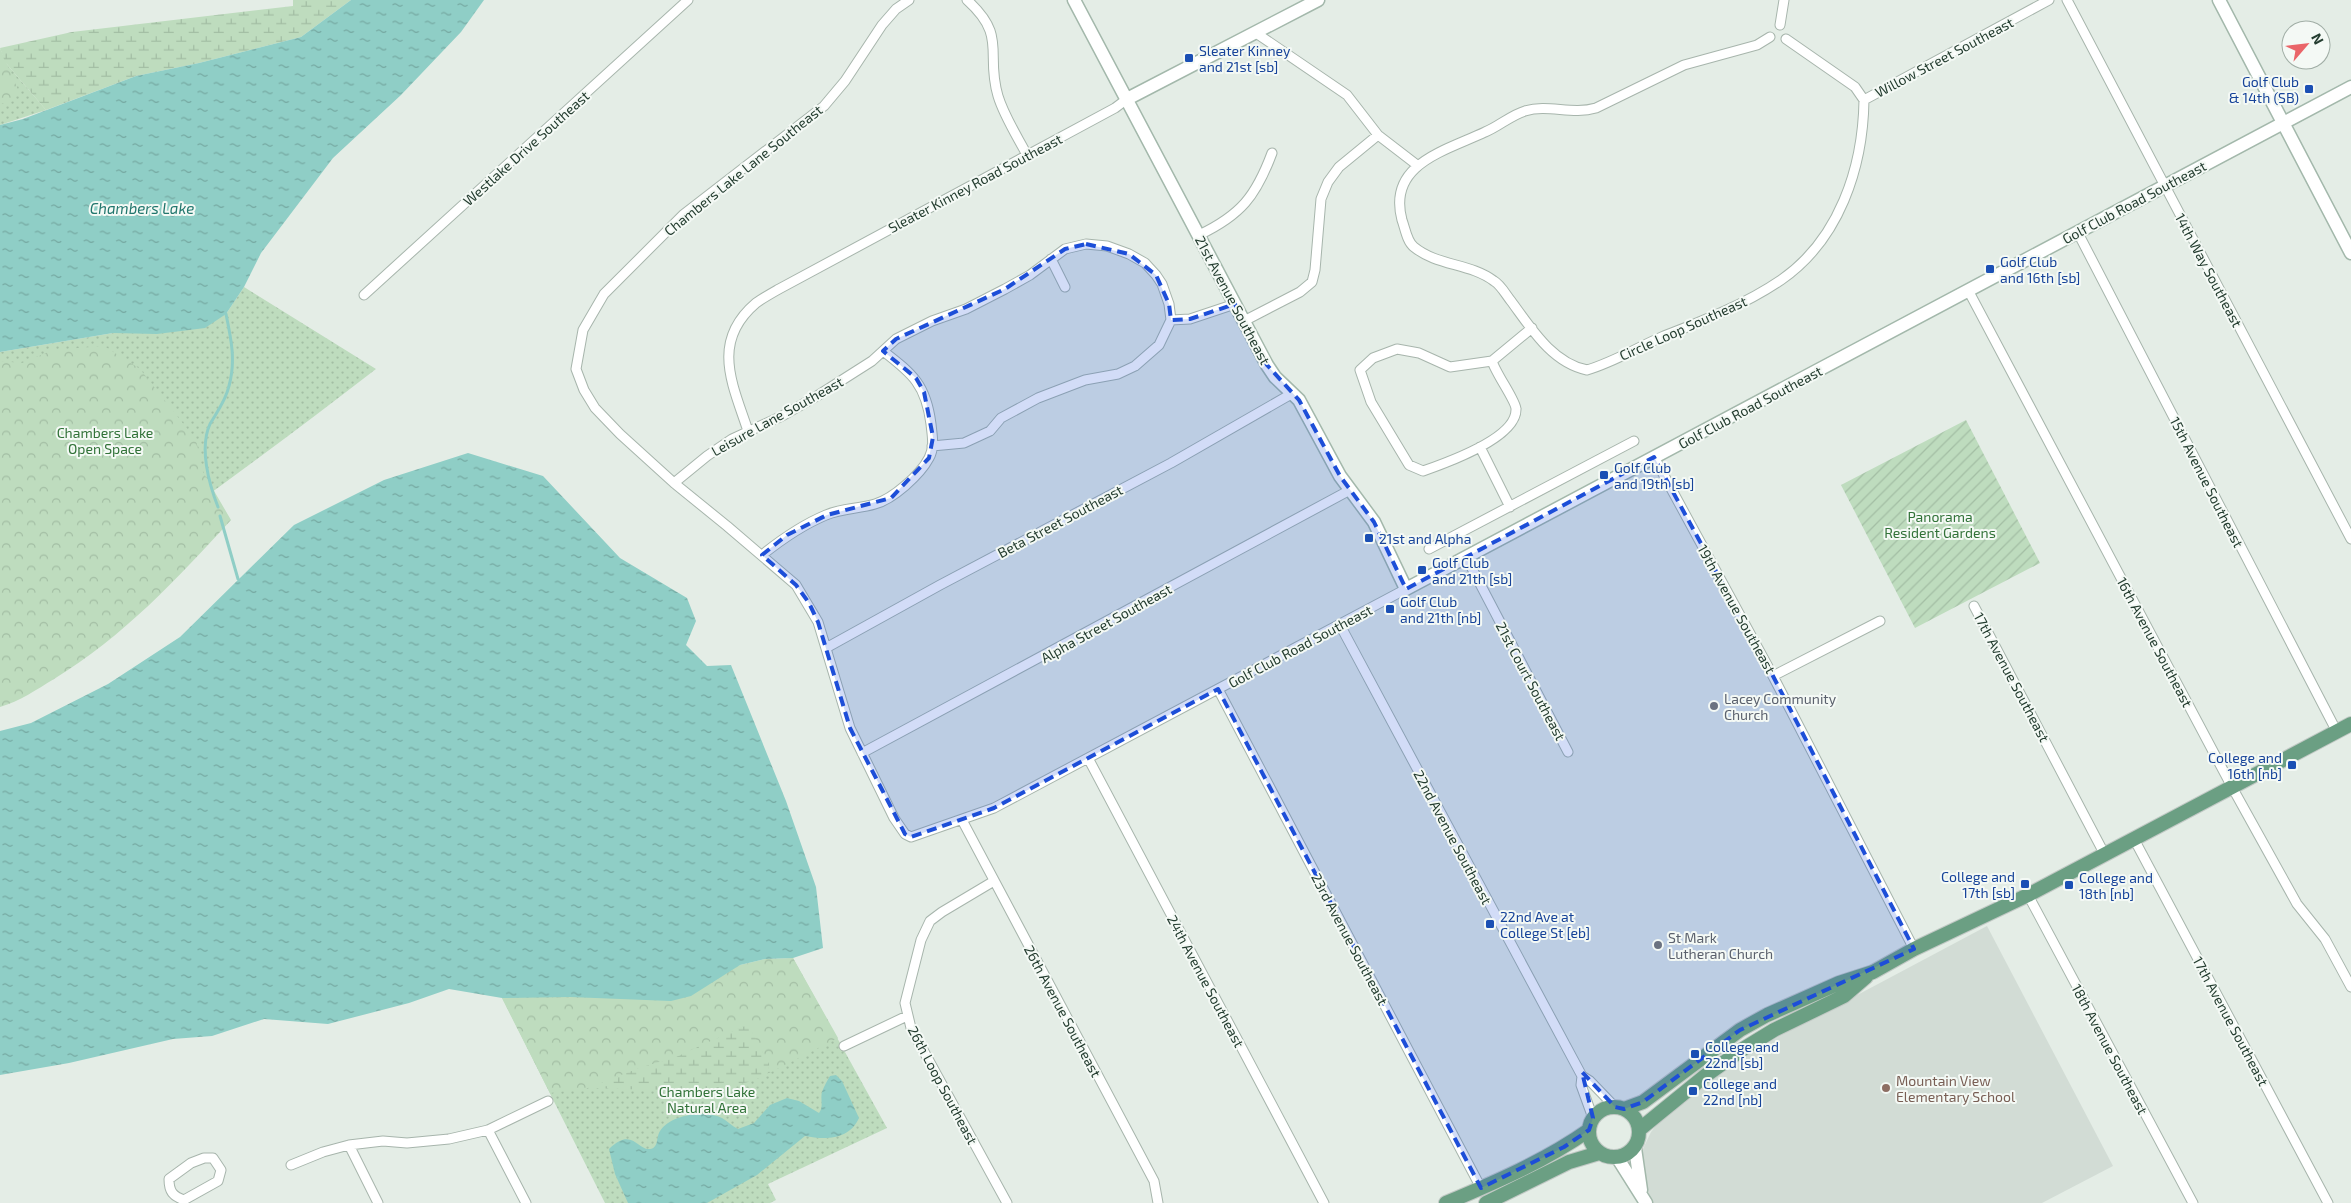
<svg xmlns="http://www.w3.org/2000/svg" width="2351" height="1203" font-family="'Exo 2',sans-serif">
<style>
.built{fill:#d2dcd5}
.grass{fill:url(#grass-dots)}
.forest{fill:url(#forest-crowns)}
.wetland{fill:url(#wetland-marsh)}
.garden{fill:url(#garden-furrows)}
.water{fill:url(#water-ripples)}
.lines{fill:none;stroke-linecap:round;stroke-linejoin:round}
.stream{stroke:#8fcec6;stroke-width:3}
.street-casing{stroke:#a7b5ac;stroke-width:11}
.secondary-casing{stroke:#a3b8ab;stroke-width:15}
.primary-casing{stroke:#c2c9c5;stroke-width:16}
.street{stroke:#fff;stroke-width:9}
.secondary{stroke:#fff;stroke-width:12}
.primary{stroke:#6b9f83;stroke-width:14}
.marked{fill:#1d4ed8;fill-opacity:0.2;stroke:#1d4ed8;stroke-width:4;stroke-dasharray:10 6;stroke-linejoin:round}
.transit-dot{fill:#1a4fb4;stroke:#f4f9f5;stroke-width:2}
.worship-dot{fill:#6b7280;stroke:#f4f9f5;stroke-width:2}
.education-dot{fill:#8d6e63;stroke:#f4f9f5;stroke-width:2}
.labels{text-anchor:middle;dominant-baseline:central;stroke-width:4;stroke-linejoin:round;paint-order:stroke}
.transit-label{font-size:14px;fill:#164399;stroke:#f4f9f5;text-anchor:start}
.street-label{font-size:14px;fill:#243d30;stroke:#f4f9f5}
.park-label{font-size:14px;fill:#317238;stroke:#f4f9f5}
.worship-label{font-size:14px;fill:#5b616d;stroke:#f4f9f5;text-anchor:start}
.education-label{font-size:14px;fill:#785e54;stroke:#f4f9f5;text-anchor:start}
.water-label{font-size:15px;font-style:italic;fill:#21766d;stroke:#f4f9f5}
</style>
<defs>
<pattern id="grass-dots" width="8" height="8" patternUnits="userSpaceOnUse" patternTransform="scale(1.25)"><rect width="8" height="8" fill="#bedcbe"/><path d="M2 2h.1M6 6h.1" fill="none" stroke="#a3bea4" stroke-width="1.8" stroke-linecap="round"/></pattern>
<pattern id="forest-crowns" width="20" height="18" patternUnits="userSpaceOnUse" patternTransform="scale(1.25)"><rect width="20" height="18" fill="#bedcbe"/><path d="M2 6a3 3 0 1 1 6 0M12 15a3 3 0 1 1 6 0" fill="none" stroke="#a3bea4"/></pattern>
<pattern id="wetland-marsh" width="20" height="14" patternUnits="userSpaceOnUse" patternTransform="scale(1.25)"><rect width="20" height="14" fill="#bedcbe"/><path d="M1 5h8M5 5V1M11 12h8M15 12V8" fill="none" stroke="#a3bea4"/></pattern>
<pattern id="garden-furrows" width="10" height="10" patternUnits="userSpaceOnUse" patternTransform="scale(1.25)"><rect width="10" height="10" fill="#bedcbe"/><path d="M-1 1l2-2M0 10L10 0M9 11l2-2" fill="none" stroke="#a3bea4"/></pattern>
<pattern id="water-ripples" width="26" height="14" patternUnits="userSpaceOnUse" patternTransform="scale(1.25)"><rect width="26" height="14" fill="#8fcec6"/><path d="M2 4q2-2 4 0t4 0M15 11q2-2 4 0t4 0" fill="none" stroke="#75a8a1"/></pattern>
</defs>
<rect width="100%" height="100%" fill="#e4ede6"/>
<path class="built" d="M1987,926L2113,1166L2042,1203H1652L1643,1177L1642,1151L1651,1132L1663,1117L1737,1059Z"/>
<path class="grass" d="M5,62L46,110L0,125V65Z
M244,287L376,369C254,463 129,555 0,638V352L113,333L166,332L226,314Z
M793,958L887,1128L768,1184L776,1200L770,1203H605L502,998Z"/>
<path class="forest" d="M0,48L19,92L13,101L0,104Z
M104,346L140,369L196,440L203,472L231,520C176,580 124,636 54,679C36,690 20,701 0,707V361L22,363L53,350Z
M793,958L838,1038L767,1074L770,1069L769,1064L749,1027H742L674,1058L642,1067L588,1088L550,1093L502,998L691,996L740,965L765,959Z"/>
<path class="wetland" d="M293,0H351L301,37L199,63L136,76L46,110L5,62L0,48L72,32L293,6Z
M749,1026L769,1064C774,1099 611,1088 588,1088L642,1067L674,1058L742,1027Z"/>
<path class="garden" d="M1966,420L2040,563L1915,628L1841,485Z"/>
<path class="water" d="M351,0H484L461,32L401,95L333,158L261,253L244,287L226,314L205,328L157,334L113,333L0,352V125L23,119L136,76L199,63L301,37Z
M468,453L543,476L620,558L687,598L696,621L686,645L707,666L731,665L786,801L816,887L823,948L793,958L765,959L740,965L691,996L671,1001L570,997L502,998L449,989L409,1003L328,1024L264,1019L212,1036L173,1039L69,1063L0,1075V731L31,723L108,684L180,637L294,525L384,480Z
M836,1075L842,1081L859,1118C849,1140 826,1140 805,1136L757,1175L707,1203H628L615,1174L609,1149C632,1126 638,1151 650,1149C659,1148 656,1137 660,1131C671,1114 706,1110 722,1118C727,1121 732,1126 738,1129L754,1123L770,1105L787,1098L799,1101L819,1113C824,1106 820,1100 822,1092C824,1086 827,1081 830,1076Z"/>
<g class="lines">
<path class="stream" d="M218,507C209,484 199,448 210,424C217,412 226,400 229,386C236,361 231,338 226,314
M220,516L238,579"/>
<defs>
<path id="street" d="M909,0L896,9L882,25L845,81L824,106L684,214L604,294L583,330L576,369L584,390L595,408L620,434L674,483L727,526L796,585L818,622L850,728L894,818L905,834L911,837L994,808L1406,589
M967,0C1008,37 985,53 998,96C1004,116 1017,136 1027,155
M2067,0L2351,539
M1780,25L1784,0
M1256,33L1347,95L1378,135L1417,165
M1770,37L1757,45L1684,65L1596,108C1572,115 1548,104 1525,111C1511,115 1498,127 1485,132C1445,151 1387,164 1402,220C1405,228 1407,242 1414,247C1437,266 1470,263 1494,281C1501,285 1506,295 1511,301C1531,328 1552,363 1587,370C1614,362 1638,347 1664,336C1703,321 1746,304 1781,280C1839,240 1863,168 1864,100L1855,87L1786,39
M1864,100L2049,0
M2078,233L2337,732
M1199,235C1241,215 1256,196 1272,153
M1051,259L1065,287
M1968,290L2232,787L2297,904L2325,939L2351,987
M364,295L688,0
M1171,320L1190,319L1235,304
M1244,321L1300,292L1312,282L1315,270L1321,199L1328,182L1339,167L1378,135
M1492,361C1496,374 1516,401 1516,409C1517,438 1446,463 1423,471L1409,465L1371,402L1360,370L1373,358L1397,349L1419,353L1450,367L1492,361L1532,328
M748,431C733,385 710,342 756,303C763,298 772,293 779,289L1115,108L1127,99
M932,446L964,443L990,431L1001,418L1038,398L1085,380L1118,374L1135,366L1159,345L1171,320
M1480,447L1510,507
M1654,457L1773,676L1914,949
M674,483L707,456L732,439L782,416L817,396L872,361L896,339L932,321L966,309L1005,289L1030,275L1065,249L1086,244L1107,246L1129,254L1145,263L1156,275L1162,284L1169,304L1171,320
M1429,549L1634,441
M762,555C782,539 802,525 826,515C842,508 859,509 875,504C893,499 920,475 929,458C935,447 932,435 931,424C926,385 913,374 883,351
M1466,557L1568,752
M1974,606L2105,855
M1340,625L1582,1076L1581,1085L1593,1118
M826,648L940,585L1171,463L1293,393
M1773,676L1880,621
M1218,689L1481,1188
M862,753L1350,490
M1088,758L1324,1203
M962,820L1154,1181L1158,1203
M2134,839L2328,1203
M994,881L942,912L930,921L921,940L905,1003L911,1028L1007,1203
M2028,895L2193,1203
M844,1046L907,1016
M1582,1076L1590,1081L1615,1107
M488,1130L526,1203
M349,1145L378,1203
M204,1158H213L221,1170L218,1181L184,1200C173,1196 169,1192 169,1179L191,1163Z
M291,1165L323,1152L349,1145L383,1141L407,1143L449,1139L488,1130L548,1101"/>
<path id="secondary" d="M1074,0L1267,365L1275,377L1299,400L1340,476L1374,522L1406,589L2351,87
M2219,0L2351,253
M1127,99L1318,0
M1635,1148L1641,1190
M1617,1157L1646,1203"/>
<path id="primary" d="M1589 1132a25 25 0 1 1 50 0a25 25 0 1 1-50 0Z
M1624,1109L1643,1102L1740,1030L1767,1015L1839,983L1873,972L1914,949L2028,895L2351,724
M1640,1129L1705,1076L1743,1049L1774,1030L1844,996L1866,977
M1446,1203C1496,1182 1545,1161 1589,1130
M1486,1203L1569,1162L1599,1153"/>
</defs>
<use href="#street" class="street-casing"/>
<use href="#secondary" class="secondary-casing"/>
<use href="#primary" class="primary-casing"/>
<use href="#street" class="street"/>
<use href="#secondary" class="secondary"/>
<use href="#primary" class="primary"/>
</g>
<path class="marked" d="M1086,244L1129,254L1156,275L1169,304L1171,320L1190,319L1235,304L1267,365L1299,400L1340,476L1374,522L1406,589L1654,457L1773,676L1914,949L1740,1030L1643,1102L1624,1109L1615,1107L1582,1072L1593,1118L1589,1130L1564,1147L1481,1188L1218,689L994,808L911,837L905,834L850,728L818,622L809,603L796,585L762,555L787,535L827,515L891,498L929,458L933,437L924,392L916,378L883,351L896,339L1005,289L1065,249Z"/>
<g class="transit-dot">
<rect x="1184" y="53" width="10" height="10" rx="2.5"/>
<rect x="2304" y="84" width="10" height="10" rx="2.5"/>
<rect x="1985" y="264" width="10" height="10" rx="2.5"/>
<rect x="1599" y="470" width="10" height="10" rx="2.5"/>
<rect x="1364" y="533" width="10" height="10" rx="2.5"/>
<rect x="1417" y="565" width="10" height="10" rx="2.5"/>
<rect x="1385" y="604" width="10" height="10" rx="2.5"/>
<rect x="2287" y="760" width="10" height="10" rx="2.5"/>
<rect x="2020" y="879" width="10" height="10" rx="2.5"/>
<rect x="2064" y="880" width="10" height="10" rx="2.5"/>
<rect x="1485" y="919" width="10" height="10" rx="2.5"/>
<rect x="1690" y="1049" width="10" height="10" rx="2.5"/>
<rect x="1688" y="1086" width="10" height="10" rx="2.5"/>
</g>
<g class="worship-dot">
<circle cx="1714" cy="706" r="5"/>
<circle cx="1658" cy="945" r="5"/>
</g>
<circle class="education-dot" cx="1886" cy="1088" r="5"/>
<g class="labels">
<g class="transit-label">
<text x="1199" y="50">Sleater Kinney<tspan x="1199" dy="16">and 21st [sb]</tspan></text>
<text x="2299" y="81" text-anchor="end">Golf Club<tspan x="2299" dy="16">&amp; 14th (SB)</tspan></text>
<text x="2000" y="261">Golf Club<tspan x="2000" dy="16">and 16th [sb]</tspan></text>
<text x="1614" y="467">Golf Club<tspan x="1614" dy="16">and 19th [sb]</tspan></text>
<text x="1379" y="538">21st and Alpha</text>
<text x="1432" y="562">Golf Club<tspan x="1432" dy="16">and 21th [sb]</tspan></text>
<text x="1400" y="601">Golf Club<tspan x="1400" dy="16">and 21th [nb]</tspan></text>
<text x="2282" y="757" text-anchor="end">College and<tspan x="2282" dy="16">16th [nb]</tspan></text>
<text x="2015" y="876" text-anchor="end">College and<tspan x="2015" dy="16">17th [sb]</tspan></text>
<text x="2079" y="877">College and<tspan x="2079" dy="16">18th [nb]</tspan></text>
<text x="1500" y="916">22nd Ave at<tspan x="1500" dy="16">College St [eb]</tspan></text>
<text x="1705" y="1046">College and<tspan x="1705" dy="16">22nd [sb]</tspan></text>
<text x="1703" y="1083">College and<tspan x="1703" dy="16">22nd [nb]</tspan></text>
</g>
<g class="street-label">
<text transform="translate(1944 57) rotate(-28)">Willow Street Southeast</text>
<text transform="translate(526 148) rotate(-42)">Westlake Drive Southeast</text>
<text transform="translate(743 170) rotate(-39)">Chambers Lake Lane Southeast</text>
<text transform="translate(975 183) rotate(-28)">Sleater Kinney Road Southeast</text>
<text transform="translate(2134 202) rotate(-28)">Golf Club Road Southeast</text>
<text transform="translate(2209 270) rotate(62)">14th Way Southeast</text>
<text transform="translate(1233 300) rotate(62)">21st Avenue Southeast</text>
<text transform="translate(1683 328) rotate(-24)">Circle Loop Southeast</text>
<text transform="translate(1750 407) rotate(-28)">Golf Club Road Southeast</text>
<text transform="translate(777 416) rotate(-29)">Leisure Lane Southeast</text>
<text transform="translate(2207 482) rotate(63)">15th Avenue Southeast</text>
<text transform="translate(1060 521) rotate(-28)">Beta Street Southeast</text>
<text transform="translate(1737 609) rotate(61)">19th Avenue Southeast</text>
<text transform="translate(1106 623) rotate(-29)">Alpha Street Southeast</text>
<text transform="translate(2155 642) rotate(62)">16th Avenue Southeast</text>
<text transform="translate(1300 646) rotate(-28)">Golf Club Road Southeast</text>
<text transform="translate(2012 677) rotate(62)">17th Avenue Southeast</text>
<text transform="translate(1531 681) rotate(62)">21st Court Southeast</text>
<text transform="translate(1453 837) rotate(62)">22nd Avenue Southeast</text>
<text transform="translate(1350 939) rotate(62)">23rd Avenue Southeast</text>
<text transform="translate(1206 981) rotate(62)">24th Avenue Southeast</text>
<text transform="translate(1063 1011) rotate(62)">26th Avenue Southeast</text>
<text transform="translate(2231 1021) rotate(62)">17th Avenue Southeast</text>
<text transform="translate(2110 1049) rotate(62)">18th Avenue Southeast</text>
<text transform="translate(943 1085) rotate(62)">26th Loop Southeast</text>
</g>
<g class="park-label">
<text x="105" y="432">Chambers Lake<tspan x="105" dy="16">Open Space</tspan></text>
<text x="1940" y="516">Panorama<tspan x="1940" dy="16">Resident Gardens</tspan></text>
<text x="707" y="1091">Chambers Lake<tspan x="707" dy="16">Natural Area</tspan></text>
</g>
<g class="worship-label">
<text x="1724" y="698">Lacey Community<tspan x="1724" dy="16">Church</tspan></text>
<text x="1668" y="937">St Mark<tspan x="1668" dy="16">Lutheran Church</tspan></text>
</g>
<g class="education-label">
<text x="1896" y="1080">Mountain View<tspan x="1896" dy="16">Elementary School</tspan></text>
</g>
<g class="water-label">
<text x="142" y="208">Chambers Lake</text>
</g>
</g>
<g transform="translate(2306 45) rotate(62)"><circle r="24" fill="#f4f9f5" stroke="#a1aea6"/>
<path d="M0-4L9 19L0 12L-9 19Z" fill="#ea6569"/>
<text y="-8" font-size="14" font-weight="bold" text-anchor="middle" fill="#243d30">N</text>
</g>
</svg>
